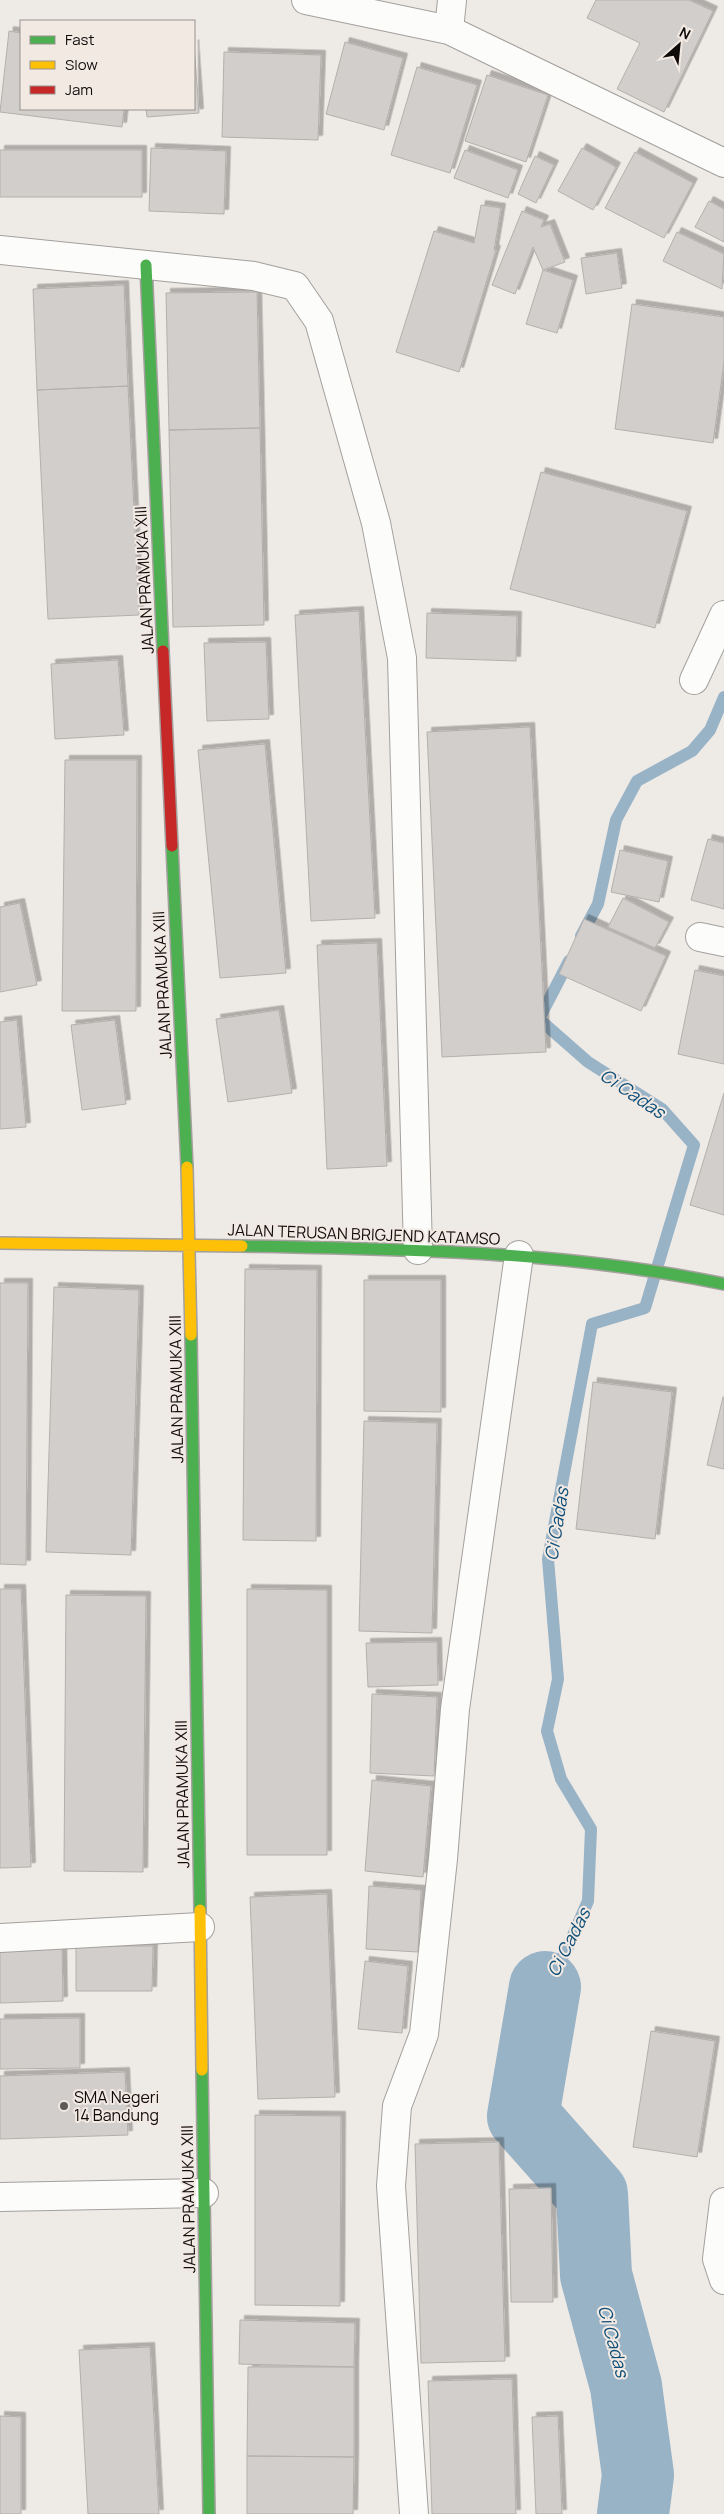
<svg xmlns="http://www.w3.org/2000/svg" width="724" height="2514" font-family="Manrope,sans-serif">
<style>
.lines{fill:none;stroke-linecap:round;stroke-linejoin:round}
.stream{stroke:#98b2c6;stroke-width:12}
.river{stroke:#98b2c6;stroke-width:72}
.building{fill:#d1cecb;stroke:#b3b0ad;filter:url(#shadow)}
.street-casing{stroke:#a3a09d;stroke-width:30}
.fast-casing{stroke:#a3a09d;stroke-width:14}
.slow-casing{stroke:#a3a09d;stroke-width:14}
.jam-casing{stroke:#a3a09d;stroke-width:14}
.street{stroke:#fcfcfb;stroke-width:28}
.fast{stroke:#4caf50;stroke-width:11}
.slow{stroke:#ffc107;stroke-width:11}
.jam{stroke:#c62828;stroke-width:11}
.poi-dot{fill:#5d5a57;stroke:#f2e9e3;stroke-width:2}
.labels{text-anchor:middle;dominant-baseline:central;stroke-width:4;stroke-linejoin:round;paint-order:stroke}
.street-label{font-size:16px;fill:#0f0c0a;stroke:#f2e9e3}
.poi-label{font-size:16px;fill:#0f0c0a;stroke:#f2e9e3;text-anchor:start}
.water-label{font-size:18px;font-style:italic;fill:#0d4f79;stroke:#f2e9e3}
</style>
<defs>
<filter id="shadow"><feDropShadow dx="4.5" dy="-4.5" stdDeviation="0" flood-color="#0004"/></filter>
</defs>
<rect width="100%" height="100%" fill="#eeeae6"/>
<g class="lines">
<path class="stream" d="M581,936L598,904L616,820L637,781L692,751L710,730L724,697
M545,1987L567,1949L588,1901L591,1829L561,1779L547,1731L558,1679L548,1559L592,1324L645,1308L694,1145L662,1109L588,1062L539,1019L569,961"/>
<path class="river" d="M545,1987L523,2116L592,2194L596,2275L626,2386L638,2475L633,2514"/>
</g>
<path class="building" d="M596,0H689L713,11L664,112L617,89L640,43L587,18Z
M9,31L21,33V109H124L122,127L0,112Z
M345,42L403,58L384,130L326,114Z
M194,44L199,113L147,117L146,109H194Z
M224,52L321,55L318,140L222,137Z
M417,67L477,85L450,173L391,155Z
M487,75L548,95L526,162L465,141Z
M151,148L226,151L224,214L149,211Z
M582,148L616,167L593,210L558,191Z
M0,150H142V197H0Z
M465,150L518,170L508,198L454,178Z
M635,152L693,183L664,238L605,208Z
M535,156L554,165L536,203L518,194Z
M709,201L724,209V242L695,227Z
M481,205L501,208L494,250H496L459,372L396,352L434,231L474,243Z
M522,211L544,220L541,227L550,224L565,262L543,270L533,247L515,294L492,285Z
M677,232L724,254L722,289L663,261Z
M617,253L622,288L586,294L581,258Z
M543,270L573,280L557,333L526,324Z
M124,285L128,386L37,390L33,289Z
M257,292L260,428L169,430L166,293Z
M632,304L724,317V362L713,443L615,429Z
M128,386L139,615L48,619L37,390Z
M260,428L264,625L173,627L169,430Z
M541,472L687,511L655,628L510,589Z
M359,611L375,918L311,921L295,615Z
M427,613L517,616L516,661L426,658Z
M266,642L269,719L207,721L204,643Z
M118,660L124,735L55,739L51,664Z
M530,727L546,1052L442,1057L427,732Z
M265,744L286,973L220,978L198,750Z
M65,760H137L136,1011H62Z
M708,839L724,843V909L691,900Z
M620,850L668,861L659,902L611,892Z
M623,898L669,922L655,948L608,927Z
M20,903L37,985L0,992V907Z
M584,919L666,956L641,1011L559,974Z
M377,943L387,1166L327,1169L317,945Z
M695,970L724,976V1064L678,1054Z
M279,1010L292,1093L228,1102L216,1019Z
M17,1020L26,1127L0,1129V1022Z
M115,1020L126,1104L82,1110L71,1025Z
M724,1093V1215L690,1205Z
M245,1269L317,1270L316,1541L243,1540Z
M364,1280H441V1412L364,1411Z
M0,1283H28L26,1565L0,1564Z
M54,1287L139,1290L131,1555L46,1552Z
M593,1382L672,1392L655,1539L576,1529Z
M723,1397H724V1469L707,1465Z
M364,1421L437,1423L432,1633L359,1631Z
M0,1589H21L31,1867L0,1868Z
M247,1589L327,1590V1855H247Z
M66,1595L146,1596L143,1872L64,1871Z
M437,1642L438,1685L368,1687L366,1643Z
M372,1694L437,1697L434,1776L370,1773Z
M372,1780L431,1786L423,1877L365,1871Z
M369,1886L421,1890L418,1952L366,1949Z
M327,1894L335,2097L258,2099L250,1897Z
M76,1946H153L152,1991H76Z
M62,1947L63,2001L0,2003V1948Z
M365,1961L408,1966L402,2033L358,2029Z
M80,2018V2068L0,2069V2019Z
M651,2031L715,2041L697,2157L633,2147Z
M125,2072L128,2135L0,2139V2076Z
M255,2115L341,2116L340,2306L255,2305Z
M499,2142L505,2361L421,2363L415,2144Z
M551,2188L553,2302H511L509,2189Z
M240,2320L355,2323L354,2367L239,2364Z
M150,2347L159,2514H88L79,2350Z
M248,2367H354V2457L247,2456Z
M512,2379L516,2514H432L428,2381Z
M0,2416L21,2417V2514H0Z
M558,2416L562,2514H536L532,2417Z
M247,2456L354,2457L353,2514H247Z"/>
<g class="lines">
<defs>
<path id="street" d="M306,0L449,30L724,163
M449,30L452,0
M0,250L254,276L295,286L319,321L376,523L402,658L418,1250
M694,680L724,615
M700,937L724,942
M0,1938L200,1927
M0,2197L204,2193
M724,2202L717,2259L724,2280
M414,2514L391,2186L397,2106L424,2034L443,1859L455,1709L519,1255"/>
<path id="fast" d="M146,265L163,651
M172,846L187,1167
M242,1246C404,1249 565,1251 724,1284
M191,1335L200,1910
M202,2070L209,2514"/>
<path id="slow" d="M187,1167L191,1335
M0,1243L242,1246
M200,1910L202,2070"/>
<path id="jam" d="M163,651L172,846"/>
</defs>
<use href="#street" class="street-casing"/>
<use href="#fast" class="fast-casing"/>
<use href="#slow" class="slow-casing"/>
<use href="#jam" class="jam-casing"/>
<use href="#street" class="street"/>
<use href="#fast" class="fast"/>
<use href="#slow" class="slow"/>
<use href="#jam" class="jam"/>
</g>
<circle class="poi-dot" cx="64" cy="2106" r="5"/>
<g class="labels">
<g class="street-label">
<text transform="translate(144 580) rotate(-93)">JALAN PRAMUKA XIII</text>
<text transform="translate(162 985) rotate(-93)">JALAN PRAMUKA XIII</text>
<text transform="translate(364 1234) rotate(2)">JALAN TERUSAN BRIGJEND KATAMSO</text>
<text transform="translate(176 1389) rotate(-91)">JALAN PRAMUKA XIII</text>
<text transform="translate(182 1794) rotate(-91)">JALAN PRAMUKA XIII</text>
<text transform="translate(188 2199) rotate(-91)">JALAN PRAMUKA XIII</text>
</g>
<g class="poi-label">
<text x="74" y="2097">SMA Negeri<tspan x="74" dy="18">14 Bandung</tspan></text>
</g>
<g class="water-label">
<text transform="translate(633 1093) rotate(34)">Ci Cadas</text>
<text transform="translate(556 1524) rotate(-81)">Ci Cadas</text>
<text transform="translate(568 1942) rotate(-63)">Ci Cadas</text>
<text transform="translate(614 2341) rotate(75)">Ci Cadas</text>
</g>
</g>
<rect x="20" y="20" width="175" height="90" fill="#f2e9e3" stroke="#97918c"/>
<rect x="30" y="36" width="25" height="8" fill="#4caf50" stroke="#97918c"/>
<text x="65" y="45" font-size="15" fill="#0f0c0a">Fast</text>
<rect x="30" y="61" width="25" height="8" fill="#ffc107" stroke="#97918c"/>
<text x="65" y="70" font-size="15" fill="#0f0c0a">Slow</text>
<rect x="30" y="86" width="25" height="8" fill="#c62828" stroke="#97918c"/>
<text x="65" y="95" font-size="15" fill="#0f0c0a">Jam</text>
<g transform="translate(679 45) rotate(27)" stroke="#f2e9e3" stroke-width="4" paint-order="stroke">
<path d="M0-4L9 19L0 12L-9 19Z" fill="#0f0c0a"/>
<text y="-8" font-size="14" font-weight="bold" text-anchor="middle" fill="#0f0c0a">N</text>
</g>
</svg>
